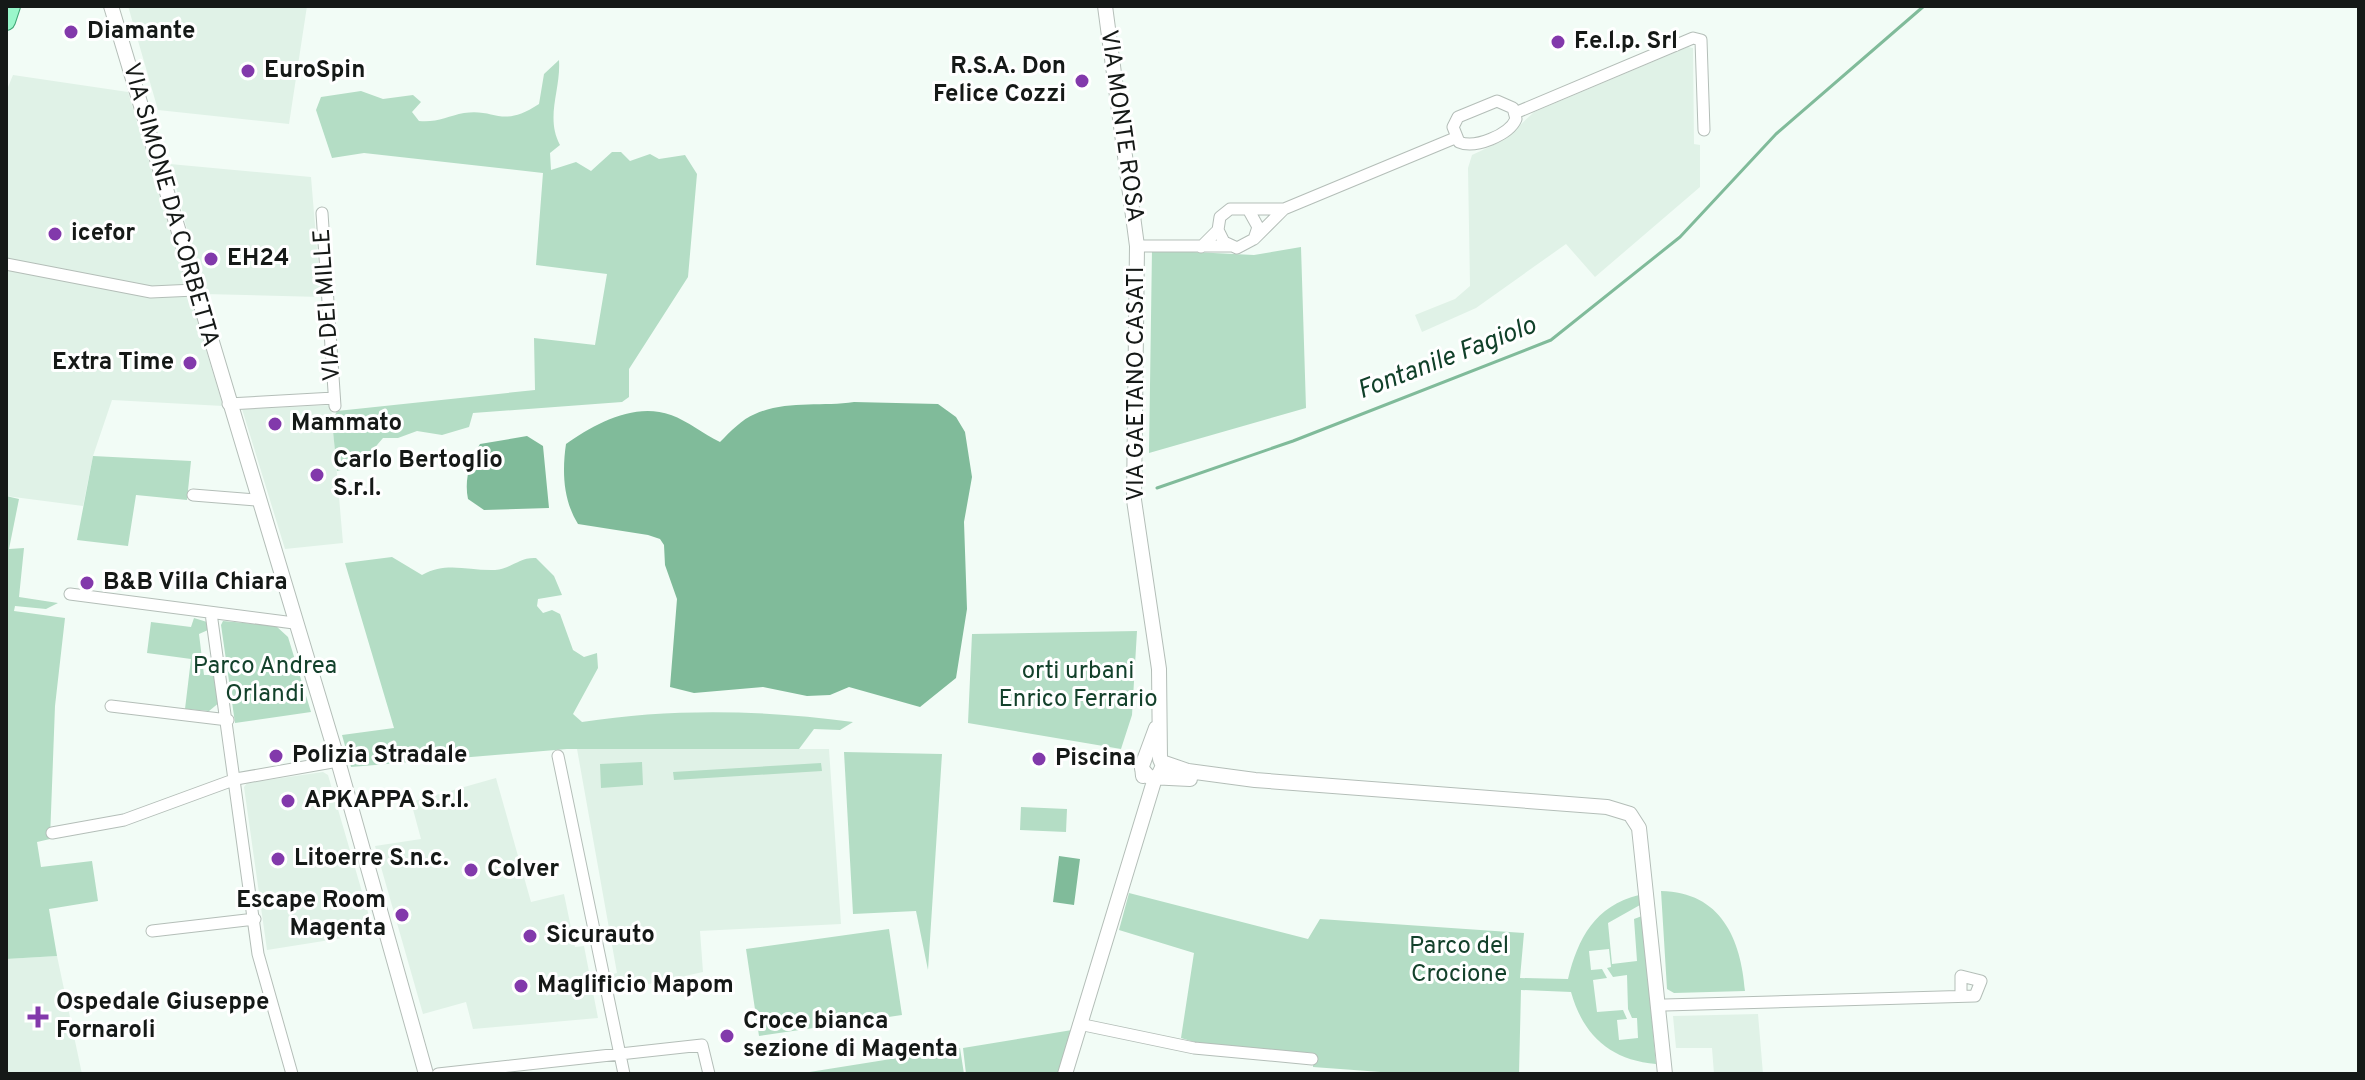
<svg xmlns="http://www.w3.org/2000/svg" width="2365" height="1080" font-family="Overpass,sans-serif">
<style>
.built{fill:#e0f2e7}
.green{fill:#b4ddc5;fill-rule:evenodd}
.water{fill:#80bb9a}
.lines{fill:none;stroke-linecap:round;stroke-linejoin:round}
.stream{stroke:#80bb9a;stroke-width:3}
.minor-casing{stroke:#b4beb8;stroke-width:13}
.tertiary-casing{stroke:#b4beb8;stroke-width:16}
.primary-casing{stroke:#3fa675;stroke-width:20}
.minor{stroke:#fff;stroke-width:11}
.tertiary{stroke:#fff;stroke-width:14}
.primary{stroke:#9af7cb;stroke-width:18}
.poi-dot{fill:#8239ab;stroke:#fff;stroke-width:3}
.labels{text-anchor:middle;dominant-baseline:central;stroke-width:6;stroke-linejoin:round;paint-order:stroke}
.poi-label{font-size:24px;font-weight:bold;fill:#151917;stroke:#fff;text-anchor:start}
.street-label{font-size:24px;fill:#151917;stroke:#fff}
.park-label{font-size:24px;fill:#13412b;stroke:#fff}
.water-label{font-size:26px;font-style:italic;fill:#104029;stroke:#fff}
</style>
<rect width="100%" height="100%" fill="#f2fcf6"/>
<path class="built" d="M128,6H307L289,124L158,110Z
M1688,47L1693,48L1694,144L1700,145V187L1595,277L1566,244L1476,308L1422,332L1415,315L1455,299L1470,286L1468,168L1472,155L1504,140L1534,112Z
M13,75L128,92L223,406L112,400L93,456L83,506L6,496V92Z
M170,164L311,177L321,297L204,294Z
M331,405L343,543L285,549L242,409Z
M577,749H829L841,924L700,931L703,972L613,992L610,975L617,973Z
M323,772L328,775L374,933L267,950L244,787L247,783Z
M496,778L531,902L564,894L575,947L584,946L598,1018L473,1029L466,1002L423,1014L375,846L421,839L411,802Z
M57,956L82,1074H6V959Z
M1758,1014L1763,1074H1714L1712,1048H1676L1673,1016Z"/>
<path class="green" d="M559,60C561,90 545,117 560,145L550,153L551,170L576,162L591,171L612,152H621L630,161L650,154L659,159L685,155L697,174L688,277L629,369V397L622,402L473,413L469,427L442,435L417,431L398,438H383L360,465L337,471L332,421L337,411L535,390L534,338L595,345L607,274L536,265L543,173L364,153L332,158L316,110L321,97L361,91L383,99L413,95L421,102L412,112L419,121C436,123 448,116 464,113C496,108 501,129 539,104L544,74Z
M1301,247L1306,408L1149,453L1152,250L1254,255Z
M93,456L191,461L187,500L136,495L128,546L77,540Z
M6,496L19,499L9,549L24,548L19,597L58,603L46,609L15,606L14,611L65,618L55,706L50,839L37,842L41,867L92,861L98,901L49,909L57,956L6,959Z
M392,557L422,575C447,561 468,571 495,570C511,569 519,557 536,558L554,576L562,595L538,599L537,606L543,613L552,610L560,614L573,650L584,657L597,653L598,668L573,714L582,722C673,708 763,710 853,722L840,730L814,729L799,749H567L351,767L342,735L394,728L345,563Z
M194,618L207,622L208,630L199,634L204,675H214L220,702L209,711L185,709L191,659L147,653L151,622L191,627Z
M223,621L276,626L288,637L311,712L235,723L221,625Z
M1137,631L1132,715L1121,749L968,723L972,634Z
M844,752L942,754L928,970L916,911L853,914Z
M642,762L643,785L601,788L600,764Z
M821,763L822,771L674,780L673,772Z
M1021,807L1067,809L1066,832L1020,830Z
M1661,891C1721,892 1741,939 1745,991L1674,993L1667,989Z
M1129,893L1308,939L1320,919L1524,933L1520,978L1568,979C1578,938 1595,906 1639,895L1640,905L1608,923L1612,964L1637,961L1634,919L1642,916L1656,1064C1610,1060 1583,1035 1571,992L1521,990L1519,1074H1408L1313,1067V1053L1204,1045L1181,1038L1194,953L1119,930ZM1609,949L1611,967L1607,968L1613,977L1627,975L1628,1009L1632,1018H1637L1638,1038L1619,1040L1617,1020L1627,1019L1623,1010L1597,1012L1593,980L1607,978L1602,969L1591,970L1589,951Z
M889,929L902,1015L759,1036L746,949Z
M1072,1030L1058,1074H966L963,1048Z
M960,1048L964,1074H797Z"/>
<path class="water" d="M854,402L938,404L956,417L965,432L972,477L964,522L967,609L956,678L920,707L849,687L830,695L807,696L763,687L694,693L670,687L677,599L665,565L664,545L660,539L648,535L578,524C563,500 562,471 566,444C595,424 634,402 671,415C688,421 703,434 720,442C730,432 742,419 755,414C786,400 822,407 854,402Z
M527,436L543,446L549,508L484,510L468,499C464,480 470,460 480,444Z
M1059,856L1080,859L1074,905L1053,902Z"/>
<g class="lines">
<path class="stream" d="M1157,488L1293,441L1551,340L1680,237L1776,134L1924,6"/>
<defs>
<path id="minor" d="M1497,101L1513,108L1516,119C1509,135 1475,149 1459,142L1453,127L1458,117Z
M1515,113L1693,38L1701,40L1704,130
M1248,209H1284
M322,213L335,406
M1254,239L1284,209L1455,138
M1137,246H1230
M1201,247L1218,230L1220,217L1230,209H1248L1258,227L1254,239L1237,248L1224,242L1218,230
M6,264L151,292L195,290
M228,404L334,398
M193,495L256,500
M70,594L294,623
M211,613L258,954L292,1074
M111,706L228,720
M558,756L624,1074
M52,833L124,820L236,779L338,761
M152,931L255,919
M1665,1005L1975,996L1981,981L1961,976V995
M1079,1024L1194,1048L1312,1059
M438,1074L702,1045L709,1074"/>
<path id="tertiary" d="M111,6L338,761L426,1074
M1105,6L1137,246L1134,500L1159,669L1160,759L1163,766L1158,776
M1162,762L1188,771L1255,780L1607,807L1630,814L1639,828L1665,1074
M1142,769L1149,777L1190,779
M1143,776L1142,766L1156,728
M1065,1074L1155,778"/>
<path id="primary" d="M6,21L11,6"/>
</defs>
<use href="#minor" class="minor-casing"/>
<use href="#tertiary" class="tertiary-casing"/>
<use href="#primary" class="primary-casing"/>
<use href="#minor" class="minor"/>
<use href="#tertiary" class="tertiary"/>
<use href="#primary" class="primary"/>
</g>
<g class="poi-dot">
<circle cx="71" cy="32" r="8"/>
<circle cx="1558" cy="42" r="8"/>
<circle cx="248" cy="71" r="8"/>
<circle cx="1082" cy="81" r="8"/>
<circle cx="55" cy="234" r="8"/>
<circle cx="211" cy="259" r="8"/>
<circle cx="190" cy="363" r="8"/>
<circle cx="275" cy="424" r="8"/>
<circle cx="317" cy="475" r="8"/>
<circle cx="87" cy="583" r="8"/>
<circle cx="276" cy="756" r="8"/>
<circle cx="1039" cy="759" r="8"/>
<circle cx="288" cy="801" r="8"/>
<circle cx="278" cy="859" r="8"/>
<circle cx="471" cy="870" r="8"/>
<circle cx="402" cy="915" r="8"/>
<circle cx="530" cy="936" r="8"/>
<circle cx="521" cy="986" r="8"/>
<path d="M34 1005h8v8h8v8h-8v8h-8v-8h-8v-8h8z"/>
<circle cx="727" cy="1036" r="8"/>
</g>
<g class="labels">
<g class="poi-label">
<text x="87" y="32">Diamante</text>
<text x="1574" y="42">F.e.l.p. Srl</text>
<text x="1066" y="67" text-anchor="end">R.S.A. Don<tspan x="1066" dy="28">Felice Cozzi</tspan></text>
<text x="264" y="71">EuroSpin</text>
<text x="71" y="234">icefor</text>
<text x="227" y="259">EH24</text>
<text x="174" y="363" text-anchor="end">Extra Time</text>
<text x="291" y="424">Mammato</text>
<text x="333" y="461">Carlo Bertoglio<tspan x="333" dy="28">S.r.l.</tspan></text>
<text x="103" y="583">B&amp;B Villa Chiara</text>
<text x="292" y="756">Polizia Stradale</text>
<text x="1055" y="759">Piscina</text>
<text x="304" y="801">APKAPPA S.r.l.</text>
<text x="294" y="859">Litoerre S.n.c.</text>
<text x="487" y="870">Colver</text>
<text x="386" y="901" text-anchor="end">Escape Room<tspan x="386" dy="28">Magenta</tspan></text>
<text x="546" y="936">Sicurauto</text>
<text x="537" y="986">Maglificio Mapom</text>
<text x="56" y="1003">Ospedale Giuseppe<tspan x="56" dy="28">Fornaroli</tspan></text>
<text x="743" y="1022">Croce bianca<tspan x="743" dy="28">sezione di Magenta</tspan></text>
</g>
<g class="street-label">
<text transform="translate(1121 126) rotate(82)">VIA MONTE ROSA</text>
<text transform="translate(170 205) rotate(74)">VIA SIMONE DA CORBETTA</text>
<text transform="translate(328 305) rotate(-94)">VIA DEI MILLE</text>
<text transform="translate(1137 384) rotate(-90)">VIA GAETANO CASATI</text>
</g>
<g class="park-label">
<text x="265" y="667">Parco Andrea<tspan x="265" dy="28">Orlandi</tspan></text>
<text x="1078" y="672">orti urbani<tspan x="1078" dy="28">Enrico Ferrario</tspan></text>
<text x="1459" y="947">Parco del<tspan x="1459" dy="28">Crocione</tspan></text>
</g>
<g class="water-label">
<text transform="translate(1447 359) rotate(-21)">Fontanile Fagiolo</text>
</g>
</g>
<rect width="2365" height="1080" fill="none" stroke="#151917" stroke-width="16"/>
</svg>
